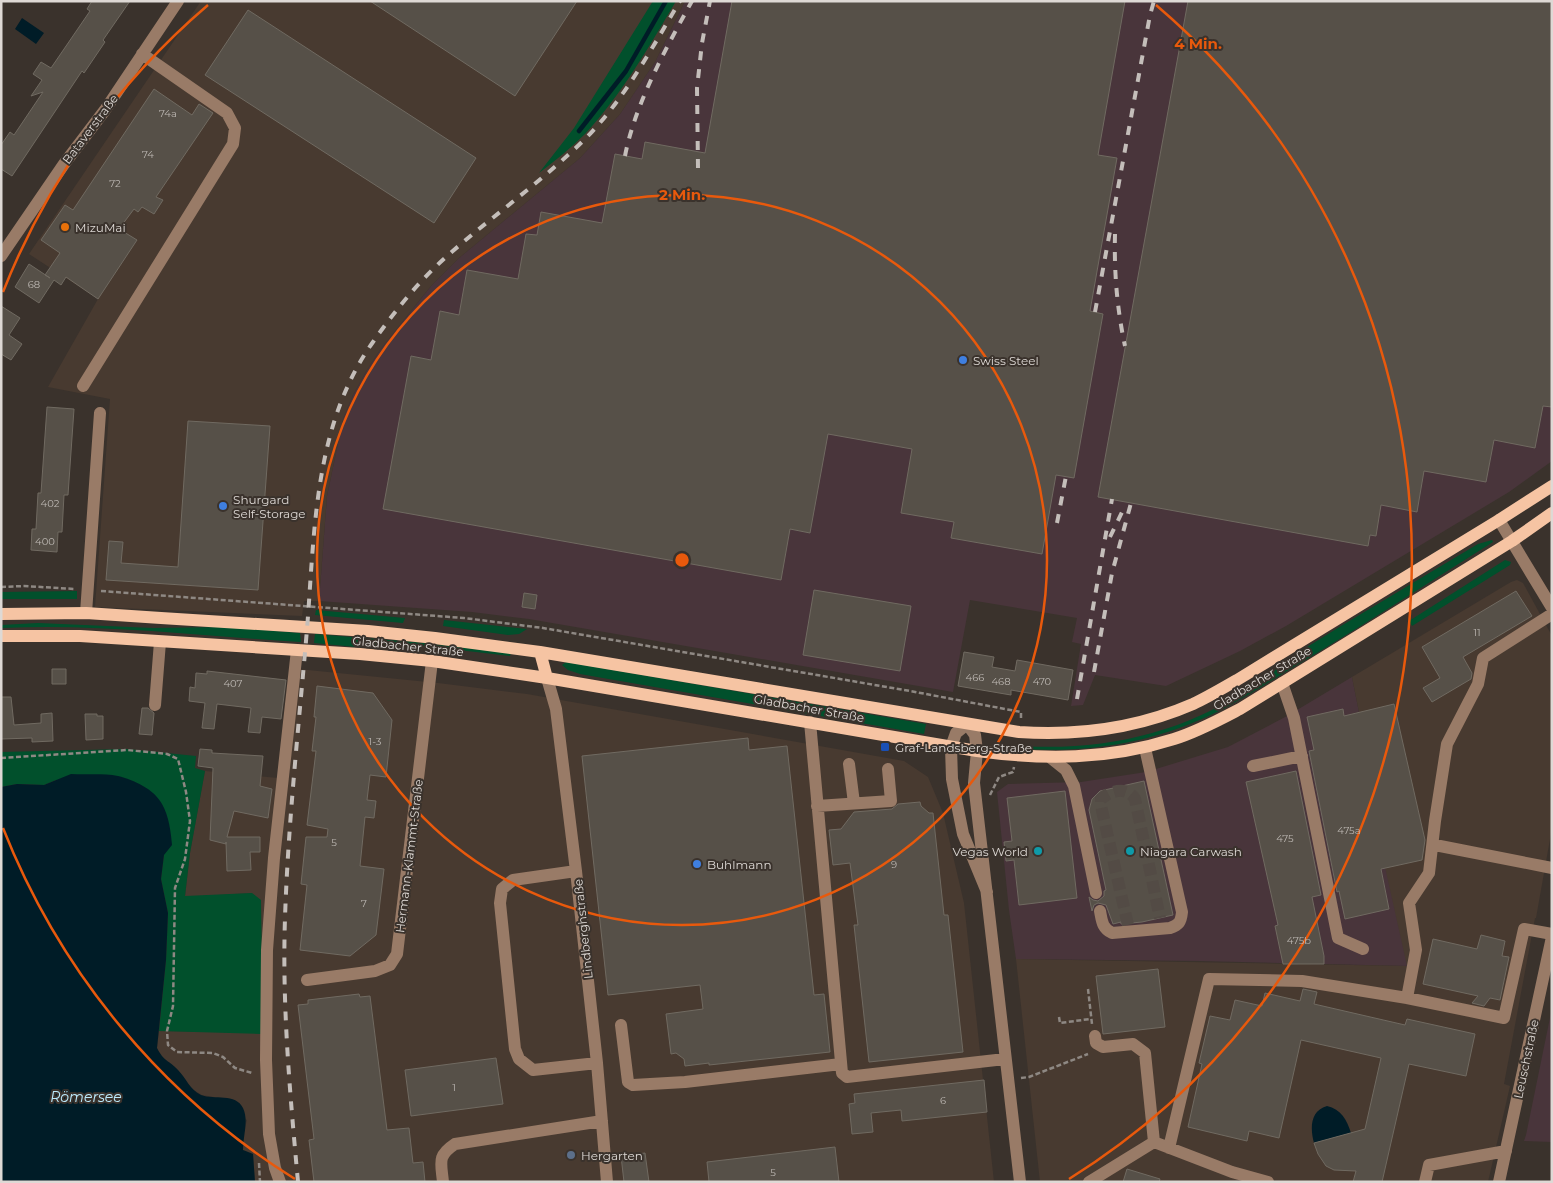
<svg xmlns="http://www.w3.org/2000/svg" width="1553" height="1183" font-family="Montserrat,sans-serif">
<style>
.commercial{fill:#49353b}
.built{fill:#483a30}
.green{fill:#01502c}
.water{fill:#001c27}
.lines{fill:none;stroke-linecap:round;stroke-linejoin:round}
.stream{stroke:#001c27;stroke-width:4.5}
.building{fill:#565048;stroke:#706a61}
.minor-tunnel{stroke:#534b45;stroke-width:12;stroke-dasharray:12 6;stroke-linecap:butt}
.path{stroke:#8e8883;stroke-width:2.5;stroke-dasharray:5 2.5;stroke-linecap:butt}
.minor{stroke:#997b67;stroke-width:12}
.major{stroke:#f6c4a3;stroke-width:12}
.rail{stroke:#c4beba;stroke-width:4;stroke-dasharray:9 9;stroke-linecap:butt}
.ring{fill:none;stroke:#e8590c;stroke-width:2.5}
.food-dot{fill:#e8710a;stroke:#3a322c;stroke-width:2}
.shop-dot{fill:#3f7fe0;stroke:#3a322c;stroke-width:2}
.transit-dot{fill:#1a4fb4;stroke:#3a322c;stroke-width:2}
.culture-dot{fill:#0f9aa8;stroke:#3a322c;stroke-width:2}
.service-dot{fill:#5c6f8a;stroke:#3a322c;stroke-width:2}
.labels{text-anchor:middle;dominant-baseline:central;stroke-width:4;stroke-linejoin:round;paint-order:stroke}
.number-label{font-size:10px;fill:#bcb7b2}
.street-label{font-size:12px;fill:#ded9d5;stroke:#3a322c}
.poi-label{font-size:12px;fill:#ded9d5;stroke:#3a322c;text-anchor:start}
.water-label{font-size:14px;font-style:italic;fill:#bbeafc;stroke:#3a322c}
.centre{fill:#e8590c;stroke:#3a322c;stroke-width:2.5}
.ring-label{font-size:15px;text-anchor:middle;font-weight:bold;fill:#e8590c;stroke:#3a322c;stroke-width:4;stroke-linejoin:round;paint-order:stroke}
</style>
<rect width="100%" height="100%" fill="#3a322c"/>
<path class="commercial" d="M685,1H1552V461L1509,492L1286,626L1240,651L1166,686L1095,675L1083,705L1071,706L1081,644L1072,642L1077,618L970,600L953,692L529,619L472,612L319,601L327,496L343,419L353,395L367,370L380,350L431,286L459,258L580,158L620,114L655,62Z
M1352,677L1359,712L1351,714L1408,966L1199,961L1016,959L1009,910L997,792L1008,784L1081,782L1146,772L1228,747L1287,716Z
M1552,1008V1142L1524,1141L1526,1135Z"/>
<path class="built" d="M201,1H685L655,62L620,114L580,158L459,258L431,286L380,350L367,370L353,395L343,419L327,496L319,601H304L302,616L95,607L110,399L48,387L98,299L29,254Z
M1517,580L1523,583L1552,636V828L1536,918H1535L1504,1084L1510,1086L1488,1182H1040L1016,959L1407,966L1351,714L1359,712L1352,677L1511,582Z
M298,669L438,683L527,694L904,761L928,777L943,813L964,903L994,1182H255L253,1154L243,1150V1136L247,1120L214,1097L202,1095L192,1089L177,1069L162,1058L157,1048L159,1031L263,1033L252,893L185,897L190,853L205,771L289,779Z"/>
<path class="green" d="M653,1H676C649,47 622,94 585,134C571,148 555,161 539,173L574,128Z
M1492,540L1493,542C1434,579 1376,617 1317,653C1286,671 1255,692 1223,709C1158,742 1094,753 1022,749V746C1102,751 1180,734 1247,690C1265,679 1281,664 1299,652C1358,615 1418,580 1478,544Z
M1505,560L1511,562L1510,565L1412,626L1409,621Z
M77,591V599H1V592Z
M316,610L405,618L403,623L315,615Z
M444,620L527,629L519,634L508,635L443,626Z
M38,623L153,628L226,627L300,633L301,642C202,636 100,623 1,628V625Z
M315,634L413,642L511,653L510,656L407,644L356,647L314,643Z
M566,662L926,724L924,734L580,674L568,670L562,665Z
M127,749L196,756L195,768L205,771L190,853L185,896L252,893L261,900L263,1034L159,1031L166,960L168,913L161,879L164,855L56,780L44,785L17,784L1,787V752Z"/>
<path class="water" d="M22,18L44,33L36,44L15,29Z
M71,774C86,775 103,773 118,776C134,780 154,789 162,804C169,816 171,833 172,845L164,855L161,879L168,913L166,960L157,1048C164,1062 169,1060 178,1070C186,1078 190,1090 201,1095C214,1100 236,1093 243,1108C249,1121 243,1135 243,1150L253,1154L255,1182H1V787L17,784L44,785Z
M1327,1106C1341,1109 1347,1120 1351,1133L1314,1143C1310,1128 1310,1111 1327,1106Z"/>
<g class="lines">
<path class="stream" d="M579,131L626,71L666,1"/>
</g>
<path class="building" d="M92,1H130L103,40L105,42L84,73L82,71L12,176L1,169V145L10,132L14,135L43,92L31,96L42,80L33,74L41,62L51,68L90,11L87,9Z
M370,1H577L515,96Z
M732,1H1125L1098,155L1117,158L1090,311L1103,314L1074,478L1056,475L1042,554L951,538L954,522L901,513L912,449L828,434L810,533L790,529L781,580L383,509L411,356L431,360L440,311L459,315L467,270L518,279L526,234L537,235L541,212L602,223L615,154L642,159L645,142L705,153Z
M1188,1H1552V407L1543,406L1535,448L1494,440L1486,482L1424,471L1417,512L1381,505L1376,536L1370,535L1368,546L1098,497Z
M248,10L476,158L434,223L205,75Z
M154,89L192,115L199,104L213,113L156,197L163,200L154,214L142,207L138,212L134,209L119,229L137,240L98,299L66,277L61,285L54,280L39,303L15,287L29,264L50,278L45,275L60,253L41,240L65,205L73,210Z
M1,306L20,318L9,335L22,344L11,360L1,354Z
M47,407L74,409L68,495H64L62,532H58L57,552L31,550L32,529H36L38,493H41Z
M188,421L270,426L258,590L106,580L109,541L123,542L121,563L178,567Z
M814,590L911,606L900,671L803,655Z
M1516,591L1532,616L1463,657L1472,673L1471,679L1432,702L1423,688L1440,678L1422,647Z
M524,593L537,595L535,609L522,607Z
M964,652L994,657L992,667L1015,671L1017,660L1073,670L1068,700L1011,690V695L958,686Z
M52,669H66V684H52Z
M207,671L286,680L281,719L262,717L260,733L248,732L251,708L217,704L214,729L202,728L205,703L189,701L190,687L195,688L196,673L207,674Z
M317,686L373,693L392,720L386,777L370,775L367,800L376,801L374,818L365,817L360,866L384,869L376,935L350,956L300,950L307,885L301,884L306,837H327L328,829L307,825L316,751H312L316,717H314Z
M1,697H11L14,725L41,723V714L52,713L53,741L32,742V738L1,739Z
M1394,704L1425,840L1422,860L1381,869L1389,909L1345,919L1339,891L1337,892L1309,751L1314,750L1307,717L1343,709L1344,716Z
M142,708H148L154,713L152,735L139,734Z
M85,714H97V716H103V739L86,740Z
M748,738L749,750L787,746L814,995L824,994L830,1052L709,1065V1063L685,1066L684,1059L676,1053L671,1054L666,1014L703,1009L700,985L608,995L582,756Z
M200,749L212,750V753L263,756L260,786L272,789L268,818L234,811L227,837H260V852H250L251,870L227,871L226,842V844L210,840L213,768L198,766Z
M1296,771L1321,895L1312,897L1324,956V964H1283L1275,926L1278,925L1246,782Z
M1144,781L1173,915L1142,922L1121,924V922L1113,924L1106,905L1098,903L1094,905L1092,911L1089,897L1093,900L1098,901L1104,896V891L1106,890L1089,810L1092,799L1100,791Z
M1065,791L1077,898L1019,905L1014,860L1006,861L1004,842L1012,841L1007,798Z
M920,802L921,806L929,813H933L944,915H948L963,1052L869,1062L854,925H858L850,863L833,865L829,830L841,829L854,812L892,809L898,804Z
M1481,935L1505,941L1502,956L1509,957L1500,1000L1490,998L1484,1006L1472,1003L1478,996L1423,984L1433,939L1477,949Z
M1158,969L1165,1027L1103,1034L1096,976Z
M1303,989L1317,992L1314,1004L1405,1025L1407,1019L1475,1034L1466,1076L1409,1064L1382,1182H1353L1356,1171L1334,1170L1326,1166L1318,1154L1314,1143L1365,1129L1381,1058L1301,1040L1279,1138L1249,1131L1247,1141L1188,1127L1202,1064L1199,1063L1210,1016L1230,1020L1235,1000L1262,1006L1265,993L1300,1001Z
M359,994L360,997L370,996L387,1130L409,1128L413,1163L423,1162L425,1182H314L309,1140L314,1139L298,1005L308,1004V1000Z
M496,1058L503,1104L411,1116L405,1070Z
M984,1080L987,1112L902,1121L901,1110L871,1113L873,1132L852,1134L849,1104L855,1103L854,1094Z
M835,1147L839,1182H709L707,1162Z
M645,1153L649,1182H624L621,1156Z
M1127,1169L1160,1179L1159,1182H1123Z"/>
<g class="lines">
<path class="minor-tunnel" d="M1128,925L1101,806V799C1111,790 1127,786 1135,799L1160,918"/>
<path class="path" d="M1,587L24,586L75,589
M101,591L464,618L543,628L910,691L1021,712V720
M1,758L127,750L167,754L178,759L186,792L190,821L185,859L175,888L173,1006L167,1031L168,1045L177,1052L213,1053L223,1057L235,1068L252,1073
M990,795L999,777L1013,772L1014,767
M1088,989L1092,1024
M1059,1017L1060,1023L1090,1019
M1021,1078L1029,1077L1088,1054
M259,1163L260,1182"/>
<path class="minor" d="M1,256L64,164L105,110L178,1
M83,386L233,144L235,128L227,113L142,54
M1499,520L1552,608
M86,613L100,413
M547,678L556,709L576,871L597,1063L607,1182
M1282,683L1294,718L1338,938L1363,949
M155,705L160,642
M810,722L842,1073L847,1077L1005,1059
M1051,758L1066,770L1074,786L1096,893
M849,764L854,803
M1253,766L1302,756
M817,806L891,801L888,769
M1440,846L1552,868
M576,871L513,880L502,889L500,903L515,1049L519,1059L533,1070L597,1063
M987,892L963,834L952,779L951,747L956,733L967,724L975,735L977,751L974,783L1020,1182
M1100,911C1102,921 1102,928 1112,933L1170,928C1179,925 1181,922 1182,912L1145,748
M307,980L375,971L390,965L397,954L432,661
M1407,998L1416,950L1409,903L1429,873L1435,821L1447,744L1478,684L1483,658L1552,614
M621,1025L628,1082L633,1085L685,1082L841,1064
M1095,1036L1096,1043L1103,1047L1133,1044L1145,1053L1154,1142
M1169,1148L1209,979L1302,981L1407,998L1504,1018L1524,929L1552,934
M280,1182L275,1168L269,1134L266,1060L267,950L274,858L297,650
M443,1182C441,1162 437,1156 455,1144L602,1121
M1089,1182L1154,1142L1232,1172L1268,1182
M1425,1182L1429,1165L1506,1151
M1499,1182L1552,937"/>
<path class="major" d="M1,614L86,613L161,618L368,631L435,638L540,652L1019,732C1079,736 1138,728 1193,704C1208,697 1223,688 1237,680L1499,520L1552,486
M1,636H80L360,654L432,661L547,678L977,751C1044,760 1108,760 1174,739C1197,732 1219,720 1240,709L1512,541L1552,513
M540,652L547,678"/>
<path class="rail" d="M625,156C635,104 666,48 692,1
M698,168L697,88L702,43L710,1
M1115,234C1114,272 1117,309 1125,346
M1095,312L1150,15L1154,1
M1057,523L1066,476
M1110,537L1125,506
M1094,672L1112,573L1131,503
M1077,699L1112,499
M298,1182C290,1094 282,1006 285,918C288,826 298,733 306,641C315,540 311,429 373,342C394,312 418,282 446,257C492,216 543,181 587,137C625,98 652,48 680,1"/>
</g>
<g class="ring">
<circle cx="682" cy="560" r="365"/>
<path d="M295 1179A730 730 0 0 1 3 828M3 292A730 730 0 0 1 208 5M1156 5A730 730 0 0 1 1069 1179"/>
</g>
<circle class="food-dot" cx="65" cy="227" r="5"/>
<g class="shop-dot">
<circle cx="963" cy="360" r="5"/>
<circle cx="223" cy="506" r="5"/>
<circle cx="697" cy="864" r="5"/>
</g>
<rect class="transit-dot" x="880" y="742" width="10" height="10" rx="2.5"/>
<g class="culture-dot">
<circle cx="1038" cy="851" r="5"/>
<circle cx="1130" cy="851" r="5"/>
</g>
<circle class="service-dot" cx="571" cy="1155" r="5"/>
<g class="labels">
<g class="number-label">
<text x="168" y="113">74a</text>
<text x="148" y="154">74</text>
<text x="115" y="183">72</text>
<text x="34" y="284">68</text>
<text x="50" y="503">402</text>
<text x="45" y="541">400</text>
<text x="1477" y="632">11</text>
<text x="975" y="677">466</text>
<text x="1001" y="681">468</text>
<text x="1042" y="681">470</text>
<text x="233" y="683">407</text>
<text x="375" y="741">1-3</text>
<text x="1349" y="830">475a</text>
<text x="1285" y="838">475</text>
<text x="334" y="842">5</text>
<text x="894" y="864">9</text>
<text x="364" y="903">7</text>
<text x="1299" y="940">475b</text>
<text x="454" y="1087">1</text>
<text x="943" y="1100">6</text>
<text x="773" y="1172">5</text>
</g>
<g class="street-label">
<text transform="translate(90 129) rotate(-53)">Bataverstraße</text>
<text transform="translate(408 646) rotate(6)">Gladbacher Straße</text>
<text transform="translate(1262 678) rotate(-31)">Gladbacher Straße</text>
<text transform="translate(809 708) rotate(10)">Gladbacher Straße</text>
<text transform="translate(409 856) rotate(-83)">Hermann-Klammt-Straße</text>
<text transform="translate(583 929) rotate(-96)">Lindberghstraße</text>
<text transform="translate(1526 1059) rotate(-78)">Leuschstraße</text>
</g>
<g class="poi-label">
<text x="75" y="227">MizuMai</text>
<text x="973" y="360">Swiss Steel</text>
<text x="233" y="499">Shurgard<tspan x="233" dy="14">Self-Storage</tspan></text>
<text x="895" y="747">Graf-Landsberg-Straße</text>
<text x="1028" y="851" text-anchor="end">Vegas World</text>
<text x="1140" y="851">Niagara Carwash</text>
<text x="707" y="864">Buhlmann</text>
<text x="581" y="1155">Hergarten</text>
</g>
<g class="water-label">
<text x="86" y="1097">Römersee</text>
</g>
</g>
<circle cx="682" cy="560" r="8" class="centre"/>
<g class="ring-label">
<text x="1198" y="49">4 Min.</text>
<text x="682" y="200">2 Min.</text>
</g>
<rect width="1553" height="1183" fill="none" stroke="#ded9d5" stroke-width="5"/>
</svg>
